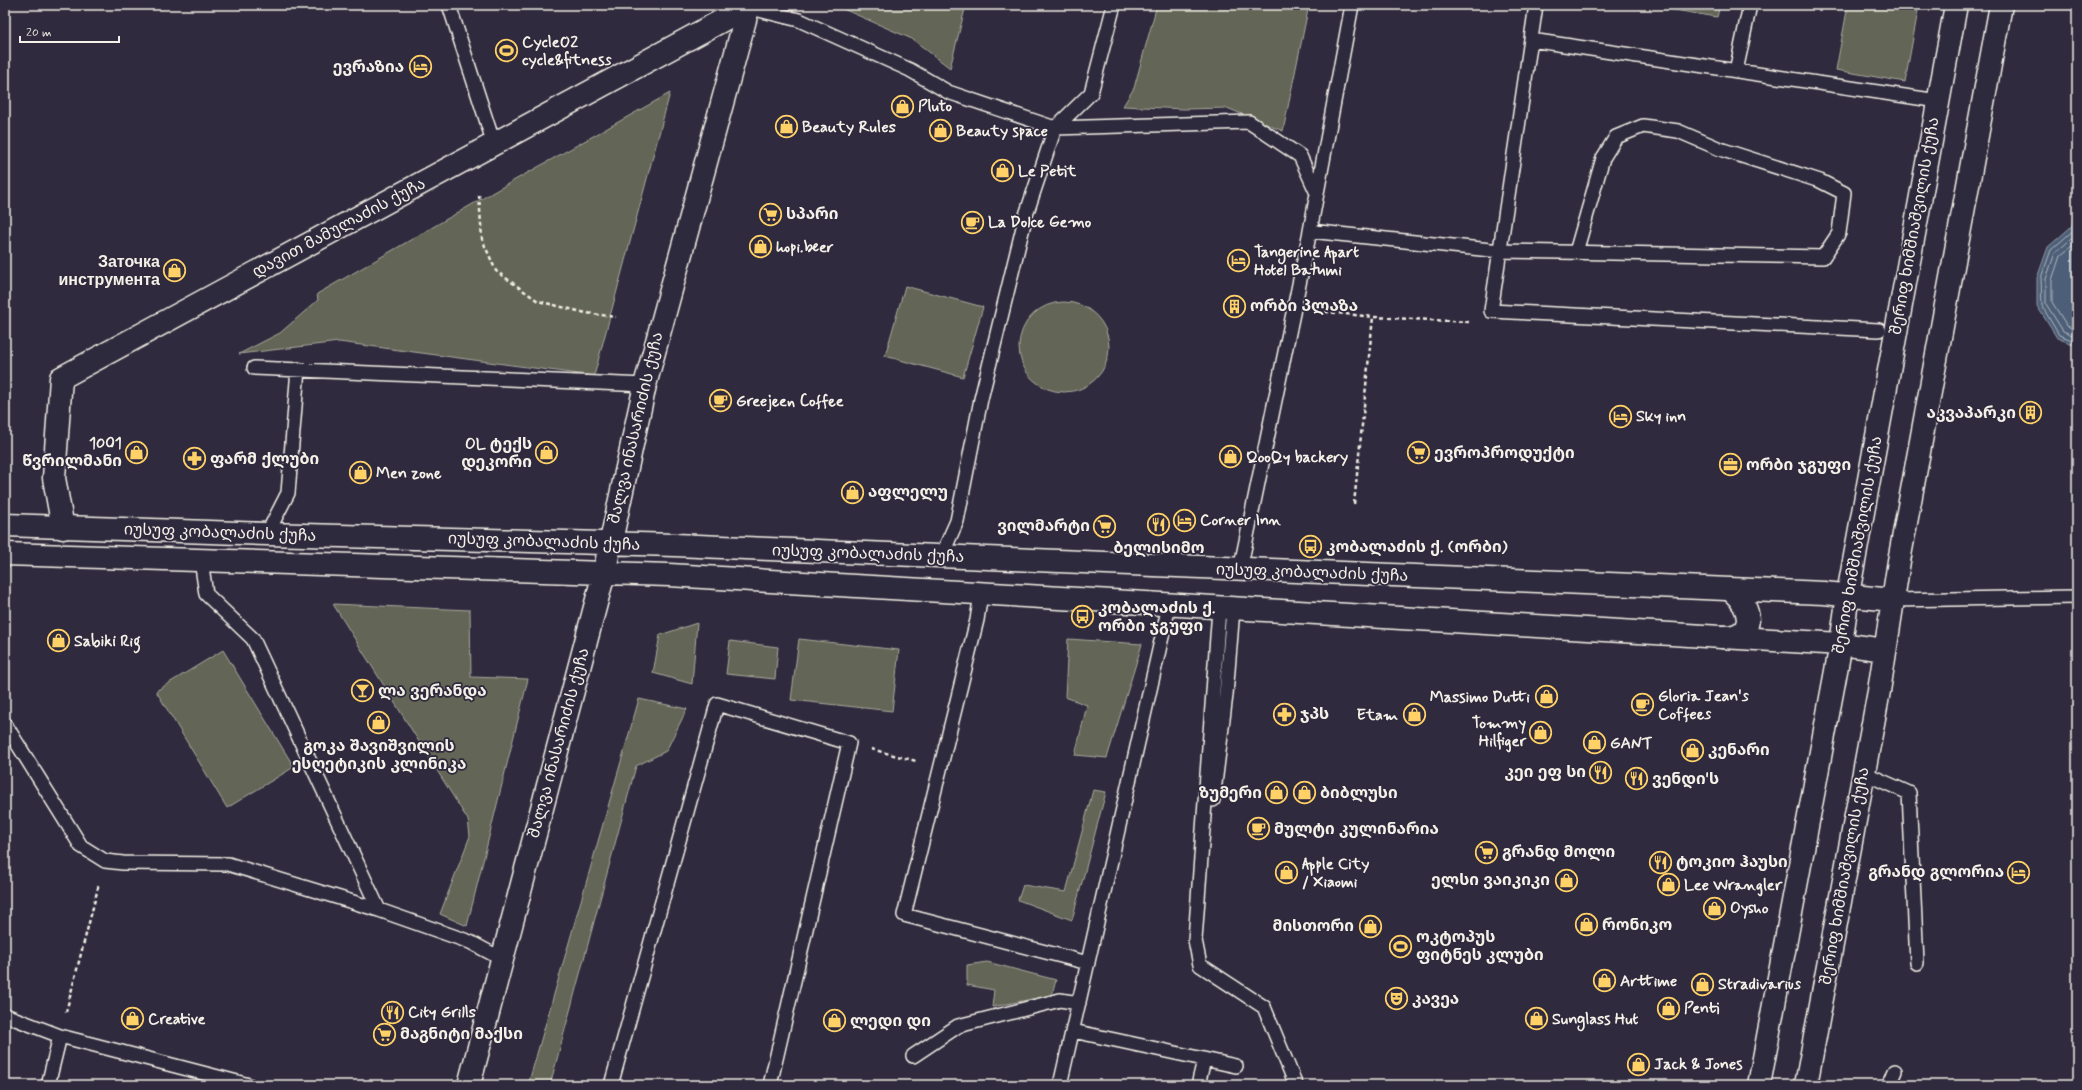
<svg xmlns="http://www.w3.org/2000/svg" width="2082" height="1090" font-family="Mynerve,'Noto Sans Georgian',sans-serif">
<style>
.green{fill:#636557;stroke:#acaba0}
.water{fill:#4e5f78;stroke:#9099a5}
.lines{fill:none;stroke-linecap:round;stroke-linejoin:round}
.shore{stroke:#b2b7bb;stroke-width:1}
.lane-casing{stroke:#f4f1e8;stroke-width:16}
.street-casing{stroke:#f4f1e8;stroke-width:25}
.secondary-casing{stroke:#f4f1e8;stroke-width:25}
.path{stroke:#f4f1e8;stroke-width:2.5;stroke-dasharray:4 3;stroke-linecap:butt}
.lane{stroke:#2f2a3d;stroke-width:13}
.street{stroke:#2f2a3d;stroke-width:22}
.secondary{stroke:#2f2a3d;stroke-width:22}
.labels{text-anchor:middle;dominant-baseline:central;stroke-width:3.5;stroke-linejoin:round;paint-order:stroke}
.poi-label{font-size:16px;font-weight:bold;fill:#f4f1e8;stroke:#2f2a3d;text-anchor:start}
.street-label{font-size:16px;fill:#f4f1e8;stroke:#2f2a3d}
</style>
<rect width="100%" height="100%" fill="#2f2a3d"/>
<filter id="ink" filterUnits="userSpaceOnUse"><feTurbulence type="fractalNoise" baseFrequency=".025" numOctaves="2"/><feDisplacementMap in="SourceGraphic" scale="8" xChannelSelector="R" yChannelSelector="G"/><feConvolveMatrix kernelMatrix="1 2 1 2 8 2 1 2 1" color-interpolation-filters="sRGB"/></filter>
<g filter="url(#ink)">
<path class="green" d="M834,5H966L950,68L912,39Z
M1157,5H1309L1283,131L1227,108L1184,109L1123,106L1134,88Z
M1644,5H1720L1717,17Z
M1848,5H1919L1905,82L1836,70Z
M670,93L594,376L339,342L239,354L280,333L318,300L317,294L497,190Z
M905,286L983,307L963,377L885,356Z
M1019 347a45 45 0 1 1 90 0a45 45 0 1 1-90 0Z
M333,604L470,610L471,677L528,679L467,926L440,914L470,836L468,820Z
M697,623L692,684L653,673L660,635Z
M799,639L899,650L892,711L791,700Z
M1068,639L1142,644L1107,758L1075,755L1087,705L1065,697Z
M730,641L778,647L775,679L726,674Z
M223,650L294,767L227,808L156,691Z
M639,699L687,709L666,751L636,766L550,1085H528Z
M1093,790L1106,792L1072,920L1018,900L1023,885L1066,892Z
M987,962L1056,980L1052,995L992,1007L994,990L967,985V965Z"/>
<path class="water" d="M2077,198V346L2057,338L2037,306V278L2048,247L2072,226Z"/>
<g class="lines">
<path class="shore" d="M2077,220L2075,229L2051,250L2041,278L2042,306L2059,335L2077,342
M2077,234L2055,253L2046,279V304L2063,331L2077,337
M2077,242L2060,256L2052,280V302L2067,326L2077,330"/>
<defs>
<path id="lane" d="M449,5L494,144
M1536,5L1491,311L1879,330
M747,7L799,20L910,70L948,92L1055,128L1091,93L1114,5
M1531,40L1938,101
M1736,71L1750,5
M1310,231L1500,251L1823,257L1839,233L1844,193L1820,181L1720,149L1678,131L1643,126L1616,137L1603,158L1576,252
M254,368L645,385
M267,534L288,493L298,369
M941,557L957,521L981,399L1026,215L1055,128L1249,122L1300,156L1316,191
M201,560L206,594L253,639L379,910
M1240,570L1310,231L1352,5
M981,594L977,620L904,915L1088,963
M1892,600L2077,597
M1219,609L1195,940L1200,965L1264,1007L1296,1085
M5,724L81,846L105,861L123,863L228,864L379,910L470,942L502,959
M1864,773L1909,793L1917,963
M1213,800L1226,695L1233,609
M5,1015L60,1036L249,1085
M1073,1031L1236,1066
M913,1056L958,1026L1060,1000L1079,1003
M48,1085L60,1036
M611,1085L717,704L849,743L770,1085
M1060,1085L1169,606
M1198,1085L1204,1060
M1889,1085L1895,1071"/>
<path id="street" d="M63,528L54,478L61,378L747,7V5
M1722,637C1757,638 1753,608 1731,590"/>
<path id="secondary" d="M5,525L267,534L675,545L1824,593L1892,600
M5,554L669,575L1841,644L1885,650
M469,1085L604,573L645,385L749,5
M1759,1085L1841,644L1848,594L1956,5
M1806,1085L1879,691L1899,561L2001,5"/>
</defs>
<use href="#lane" class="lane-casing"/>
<use href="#street" class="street-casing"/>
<use href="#secondary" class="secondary-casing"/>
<path class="path" d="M479,195L482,239L496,271L538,301L586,313L616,317
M1318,311L1373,317
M1354,504L1373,317L1470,322
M871,749L916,761
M66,1012L99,884"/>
<use href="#lane" class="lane"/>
<use href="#street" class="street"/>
<use href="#secondary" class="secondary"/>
</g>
</g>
<defs>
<symbol id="stadium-ring" viewBox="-11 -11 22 22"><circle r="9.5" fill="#2f2a3d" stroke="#ffd166" stroke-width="1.5"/><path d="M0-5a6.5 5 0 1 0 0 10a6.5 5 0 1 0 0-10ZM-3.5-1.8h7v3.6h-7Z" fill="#ffd166"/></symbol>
<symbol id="hotel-ring" viewBox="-11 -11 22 22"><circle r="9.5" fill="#2f2a3d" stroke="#ffd166" stroke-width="1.5"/><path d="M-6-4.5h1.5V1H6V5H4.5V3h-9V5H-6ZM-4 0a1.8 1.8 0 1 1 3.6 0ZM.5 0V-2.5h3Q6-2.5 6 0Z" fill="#ffd166"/></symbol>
<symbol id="shop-ring" viewBox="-11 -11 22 22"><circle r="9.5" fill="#2f2a3d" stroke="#ffd166" stroke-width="1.5"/><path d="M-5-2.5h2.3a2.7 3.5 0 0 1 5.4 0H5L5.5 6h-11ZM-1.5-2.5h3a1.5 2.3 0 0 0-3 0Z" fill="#ffd166"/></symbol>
<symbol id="supermarket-ring" viewBox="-11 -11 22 22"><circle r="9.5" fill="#2f2a3d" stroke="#ffd166" stroke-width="1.5"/><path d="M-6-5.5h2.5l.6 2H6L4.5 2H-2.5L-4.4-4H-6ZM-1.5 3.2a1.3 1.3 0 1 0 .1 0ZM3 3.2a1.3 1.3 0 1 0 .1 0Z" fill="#ffd166"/></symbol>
<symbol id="cafe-ring" viewBox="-11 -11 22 22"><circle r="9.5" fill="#2f2a3d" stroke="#ffd166" stroke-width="1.5"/><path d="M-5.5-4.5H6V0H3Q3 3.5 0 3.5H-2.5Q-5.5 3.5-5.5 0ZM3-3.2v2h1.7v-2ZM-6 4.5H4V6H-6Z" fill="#ffd166"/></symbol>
<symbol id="building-ring" viewBox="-11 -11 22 22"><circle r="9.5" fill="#2f2a3d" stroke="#ffd166" stroke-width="1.5"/><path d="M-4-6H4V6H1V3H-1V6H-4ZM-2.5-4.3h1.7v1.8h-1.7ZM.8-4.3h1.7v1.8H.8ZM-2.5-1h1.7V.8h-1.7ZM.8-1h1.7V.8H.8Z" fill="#ffd166"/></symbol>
<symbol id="pharmacy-ring" viewBox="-11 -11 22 22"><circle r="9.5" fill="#2f2a3d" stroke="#ffd166" stroke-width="1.5"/><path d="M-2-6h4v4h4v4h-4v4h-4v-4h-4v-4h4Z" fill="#ffd166"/></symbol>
<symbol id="office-ring" viewBox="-11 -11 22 22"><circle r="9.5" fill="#2f2a3d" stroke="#ffd166" stroke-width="1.5"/><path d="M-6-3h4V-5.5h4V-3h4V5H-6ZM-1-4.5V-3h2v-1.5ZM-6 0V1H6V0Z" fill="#ffd166"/></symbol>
<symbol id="restaurant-ring" viewBox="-11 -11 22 22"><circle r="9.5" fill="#2f2a3d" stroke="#ffd166" stroke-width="1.5"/><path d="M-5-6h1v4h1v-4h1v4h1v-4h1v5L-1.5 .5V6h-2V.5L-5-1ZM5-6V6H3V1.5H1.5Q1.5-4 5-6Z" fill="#ffd166"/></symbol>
<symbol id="bus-ring" viewBox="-11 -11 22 22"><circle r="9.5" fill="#2f2a3d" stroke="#ffd166" stroke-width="1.5"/><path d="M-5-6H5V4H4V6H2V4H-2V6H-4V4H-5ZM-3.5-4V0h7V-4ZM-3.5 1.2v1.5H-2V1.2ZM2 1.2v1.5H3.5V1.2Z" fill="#ffd166"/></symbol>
<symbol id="bar-ring" viewBox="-11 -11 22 22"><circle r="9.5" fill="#2f2a3d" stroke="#ffd166" stroke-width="1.5"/><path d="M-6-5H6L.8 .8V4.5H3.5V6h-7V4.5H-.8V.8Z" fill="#ffd166"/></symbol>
<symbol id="theatre-ring" viewBox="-11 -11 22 22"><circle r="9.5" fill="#2f2a3d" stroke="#ffd166" stroke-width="1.5"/><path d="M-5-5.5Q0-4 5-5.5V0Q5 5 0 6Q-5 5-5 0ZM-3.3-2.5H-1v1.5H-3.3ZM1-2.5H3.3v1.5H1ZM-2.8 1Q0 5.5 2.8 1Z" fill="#ffd166"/></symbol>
</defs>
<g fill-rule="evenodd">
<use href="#stadium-ring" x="494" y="38" width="25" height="25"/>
<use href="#hotel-ring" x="408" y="54" width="25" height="25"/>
<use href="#shop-ring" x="890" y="94" width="25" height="25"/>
<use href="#shop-ring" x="774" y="114" width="25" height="25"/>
<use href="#shop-ring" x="928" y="118" width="25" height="25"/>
<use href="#shop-ring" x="990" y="158" width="25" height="25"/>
<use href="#supermarket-ring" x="758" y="202" width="25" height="25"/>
<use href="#cafe-ring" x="960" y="210" width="25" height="25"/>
<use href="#shop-ring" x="748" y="234" width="25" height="25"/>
<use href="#hotel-ring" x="1226" y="248" width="25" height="25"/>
<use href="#shop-ring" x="162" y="258" width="25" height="25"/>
<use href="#building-ring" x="1222" y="294" width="25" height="25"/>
<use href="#cafe-ring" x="708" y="388" width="25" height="25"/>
<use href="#building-ring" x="2018" y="400" width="25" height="25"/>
<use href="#hotel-ring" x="1608" y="404" width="25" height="25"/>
<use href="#shop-ring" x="124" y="440" width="25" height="25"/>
<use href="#shop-ring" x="534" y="440" width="25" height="25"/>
<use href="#supermarket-ring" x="1406" y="440" width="25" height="25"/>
<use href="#shop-ring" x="1218" y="444" width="25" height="25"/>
<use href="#pharmacy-ring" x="182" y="446" width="25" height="25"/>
<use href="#office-ring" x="1718" y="452" width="25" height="25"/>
<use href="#shop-ring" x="348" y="460" width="25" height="25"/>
<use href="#shop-ring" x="840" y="480" width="25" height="25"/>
<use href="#hotel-ring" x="1172" y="508" width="25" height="25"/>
<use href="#restaurant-ring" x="1146" y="512" width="25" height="25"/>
<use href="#supermarket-ring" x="1092" y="514" width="25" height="25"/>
<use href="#bus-ring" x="1298" y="534" width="25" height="25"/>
<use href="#bus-ring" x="1070" y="604" width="25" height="25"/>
<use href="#shop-ring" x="46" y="628" width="25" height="25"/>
<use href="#bar-ring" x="350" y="678" width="25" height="25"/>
<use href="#shop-ring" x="1534" y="684" width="25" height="25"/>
<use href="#cafe-ring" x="1630" y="692" width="25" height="25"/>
<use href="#pharmacy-ring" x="1272" y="702" width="25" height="25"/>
<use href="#shop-ring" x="1402" y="702" width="25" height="25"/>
<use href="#shop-ring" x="366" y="710" width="25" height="25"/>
<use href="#shop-ring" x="1528" y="720" width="25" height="25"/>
<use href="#shop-ring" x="1582" y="730" width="25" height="25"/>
<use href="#shop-ring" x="1680" y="738" width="25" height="25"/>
<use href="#restaurant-ring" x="1588" y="760" width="25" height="25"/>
<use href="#restaurant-ring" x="1624" y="766" width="25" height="25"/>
<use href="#shop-ring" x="1264" y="780" width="25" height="25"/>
<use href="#shop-ring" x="1292" y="780" width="25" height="25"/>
<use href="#cafe-ring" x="1246" y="816" width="25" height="25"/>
<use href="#supermarket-ring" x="1474" y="840" width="25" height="25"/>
<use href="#restaurant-ring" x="1648" y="850" width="25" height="25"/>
<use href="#hotel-ring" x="2006" y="860" width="25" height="25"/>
<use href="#shop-ring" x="1274" y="860" width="25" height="25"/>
<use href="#shop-ring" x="1554" y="868" width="25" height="25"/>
<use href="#shop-ring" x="1656" y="872" width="25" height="25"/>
<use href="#shop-ring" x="1702" y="896" width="25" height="25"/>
<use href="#shop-ring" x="1574" y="912" width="25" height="25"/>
<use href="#shop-ring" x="1358" y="914" width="25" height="25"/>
<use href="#stadium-ring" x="1388" y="934" width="25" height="25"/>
<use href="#shop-ring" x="1592" y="968" width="25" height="25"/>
<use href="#shop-ring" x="1690" y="972" width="25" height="25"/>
<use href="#theatre-ring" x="1384" y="986" width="25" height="25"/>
<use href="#shop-ring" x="1656" y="996" width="25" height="25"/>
<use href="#restaurant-ring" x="380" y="1000" width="25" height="25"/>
<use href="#shop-ring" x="120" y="1006" width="25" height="25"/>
<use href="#shop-ring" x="1524" y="1006" width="25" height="25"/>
<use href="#shop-ring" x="822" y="1008" width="25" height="25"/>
<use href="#supermarket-ring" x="372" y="1022" width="25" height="25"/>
<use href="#shop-ring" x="1626" y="1052" width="25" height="25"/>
</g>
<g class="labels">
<g class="poi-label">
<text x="522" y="42">CycleO2<tspan x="522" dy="18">cycle&amp;fitness</tspan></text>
<text x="404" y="67" text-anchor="end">ევრაზია</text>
<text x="918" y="106">Pluto</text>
<text x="802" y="127">Beauty Rules</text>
<text x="956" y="131">Beauty space</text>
<text x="1018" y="171">Le Petit</text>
<text x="786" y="214">სპარი</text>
<text x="988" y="222">La Dolce Gemo</text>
<text x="776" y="247">hopi.beer</text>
<text x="1254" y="252">Tangerine Apart<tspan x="1254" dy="18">Hotel Batumi</tspan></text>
<text x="160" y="262" text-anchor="end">Заточка<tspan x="160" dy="18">инструмента</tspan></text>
<text x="1250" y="306">ორბი პლაზა</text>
<text x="736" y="401">Greejeen Coffee</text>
<text x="2016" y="413" text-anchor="end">აკვაპარკი</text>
<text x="1636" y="416">Sky inn</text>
<text x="122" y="443" text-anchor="end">1001<tspan x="122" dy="18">წვრილმანი</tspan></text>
<text x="532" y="444" text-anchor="end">OL ტექს<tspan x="532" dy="18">დეკორი</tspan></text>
<text x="1434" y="453">ევროპროდუქტი</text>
<text x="1246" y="457">QooQy backery</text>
<text x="210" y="459">ფარმ ქლუბი</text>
<text x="1746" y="465">ორბი ჯგუფი</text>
<text x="376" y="473">Men zone</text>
<text x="868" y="492">აფლელუ</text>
<text x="1200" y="520">Corner Inn</text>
<text x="1090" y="526" text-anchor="end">ვილმარტი</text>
<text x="1326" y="547">კობალაძის ქ. (ორბი)</text>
<text x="1159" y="548" text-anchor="middle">ბელისიმო</text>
<text x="1098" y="608">კობალაძის ქ.<tspan x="1098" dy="18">ორბი ჯგუფი</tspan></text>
<text x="74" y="641">Sabiki Rig</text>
<text x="378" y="691">ლა ვერანდა</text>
<text x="1658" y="696">Gloria Jean's<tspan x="1658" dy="18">Coffees</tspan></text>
<text x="1530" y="697" text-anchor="end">Massimo Dutti</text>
<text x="1300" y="714">ჯპს</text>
<text x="1398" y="715" text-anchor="end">Etam</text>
<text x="1526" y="723" text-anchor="end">Tommy<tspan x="1526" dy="18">Hilfiger</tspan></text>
<text x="1610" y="743">GANT</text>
<text x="379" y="746" text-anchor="middle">გოკა შავიშვილის<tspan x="379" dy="18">ესღეტიკის კლინიკა</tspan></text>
<text x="1708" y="750">კენარი</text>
<text x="1586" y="772" text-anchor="end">კეი ეფ სი</text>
<text x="1652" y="779">ვენდი'ს</text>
<text x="1262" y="793" text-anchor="end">ზუმერი</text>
<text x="1320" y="793">ბიბლუსი</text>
<text x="1274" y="829">მულტი კულინარია</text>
<text x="1502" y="852">გრანდ მოლი</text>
<text x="1676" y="862">ტოკიო ჰაუსი</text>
<text x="1302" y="864">Apple City<tspan x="1302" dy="18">/ Xiaomi</tspan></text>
<text x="2004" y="872" text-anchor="end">გრანდ გლორია</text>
<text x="1550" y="880" text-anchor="end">ელსი ვაიკიკი</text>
<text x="1684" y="885">Lee Wrangler</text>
<text x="1730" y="908">Oysho</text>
<text x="1602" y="925">რონიკო</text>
<text x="1354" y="926" text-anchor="end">მისთორი</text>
<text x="1416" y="937">ოკტოპუს<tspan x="1416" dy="18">ფიტნეს კლუბი</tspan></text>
<text x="1620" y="981">Arttime</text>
<text x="1718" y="984">Stradivarius</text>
<text x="1412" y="999">კავეა</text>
<text x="1684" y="1008">Penti</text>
<text x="408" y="1012">City Grills</text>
<text x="148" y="1019">Creative</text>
<text x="1552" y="1019">Sunglass Hut</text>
<text x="850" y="1021">ლედი დი</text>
<text x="400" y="1034">მაგნიტი მაქსი</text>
<text x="1654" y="1064">Jack &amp; Jones</text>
</g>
<g class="street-label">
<text transform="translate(1915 226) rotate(-80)">შერიფ ხიმშიაშვილის ქუჩა</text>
<text transform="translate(339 228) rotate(-28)">დავით მამულაძის ქუჩა</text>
<text transform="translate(636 428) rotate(-77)">შალვა ინასარიძის ქუჩა</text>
<text transform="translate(220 533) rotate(2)">იუსუფ კობალაძის ქუჩა</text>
<text transform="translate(544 542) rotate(2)">იუსუფ კობალაძის ქუჩა</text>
<text transform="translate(1858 545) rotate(-80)">შერიფ ხიმშიაშვილის ქუჩა</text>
<text transform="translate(868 554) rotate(2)">იუსუფ კობალაძის ქუჩა</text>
<text transform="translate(1312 573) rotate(2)">იუსუფ კობალაძის ქუჩა</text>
<text transform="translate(559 743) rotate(-75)">შალვა ინასარიძის ქუჩა</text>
<text transform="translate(1845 876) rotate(-80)">შერიფ ხიმშიაშვილის ქუჩა</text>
</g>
</g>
<rect width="2082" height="1090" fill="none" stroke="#2f2a3d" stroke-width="20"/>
<rect x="10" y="10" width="2062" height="1070" fill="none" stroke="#f4f1e8" stroke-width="1.5" filter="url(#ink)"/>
<path d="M20 36v6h99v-6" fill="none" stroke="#f4f1e8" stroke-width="2"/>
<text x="26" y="36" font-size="12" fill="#f4f1e8" stroke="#2f2a3d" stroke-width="3" paint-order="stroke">20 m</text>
</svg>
